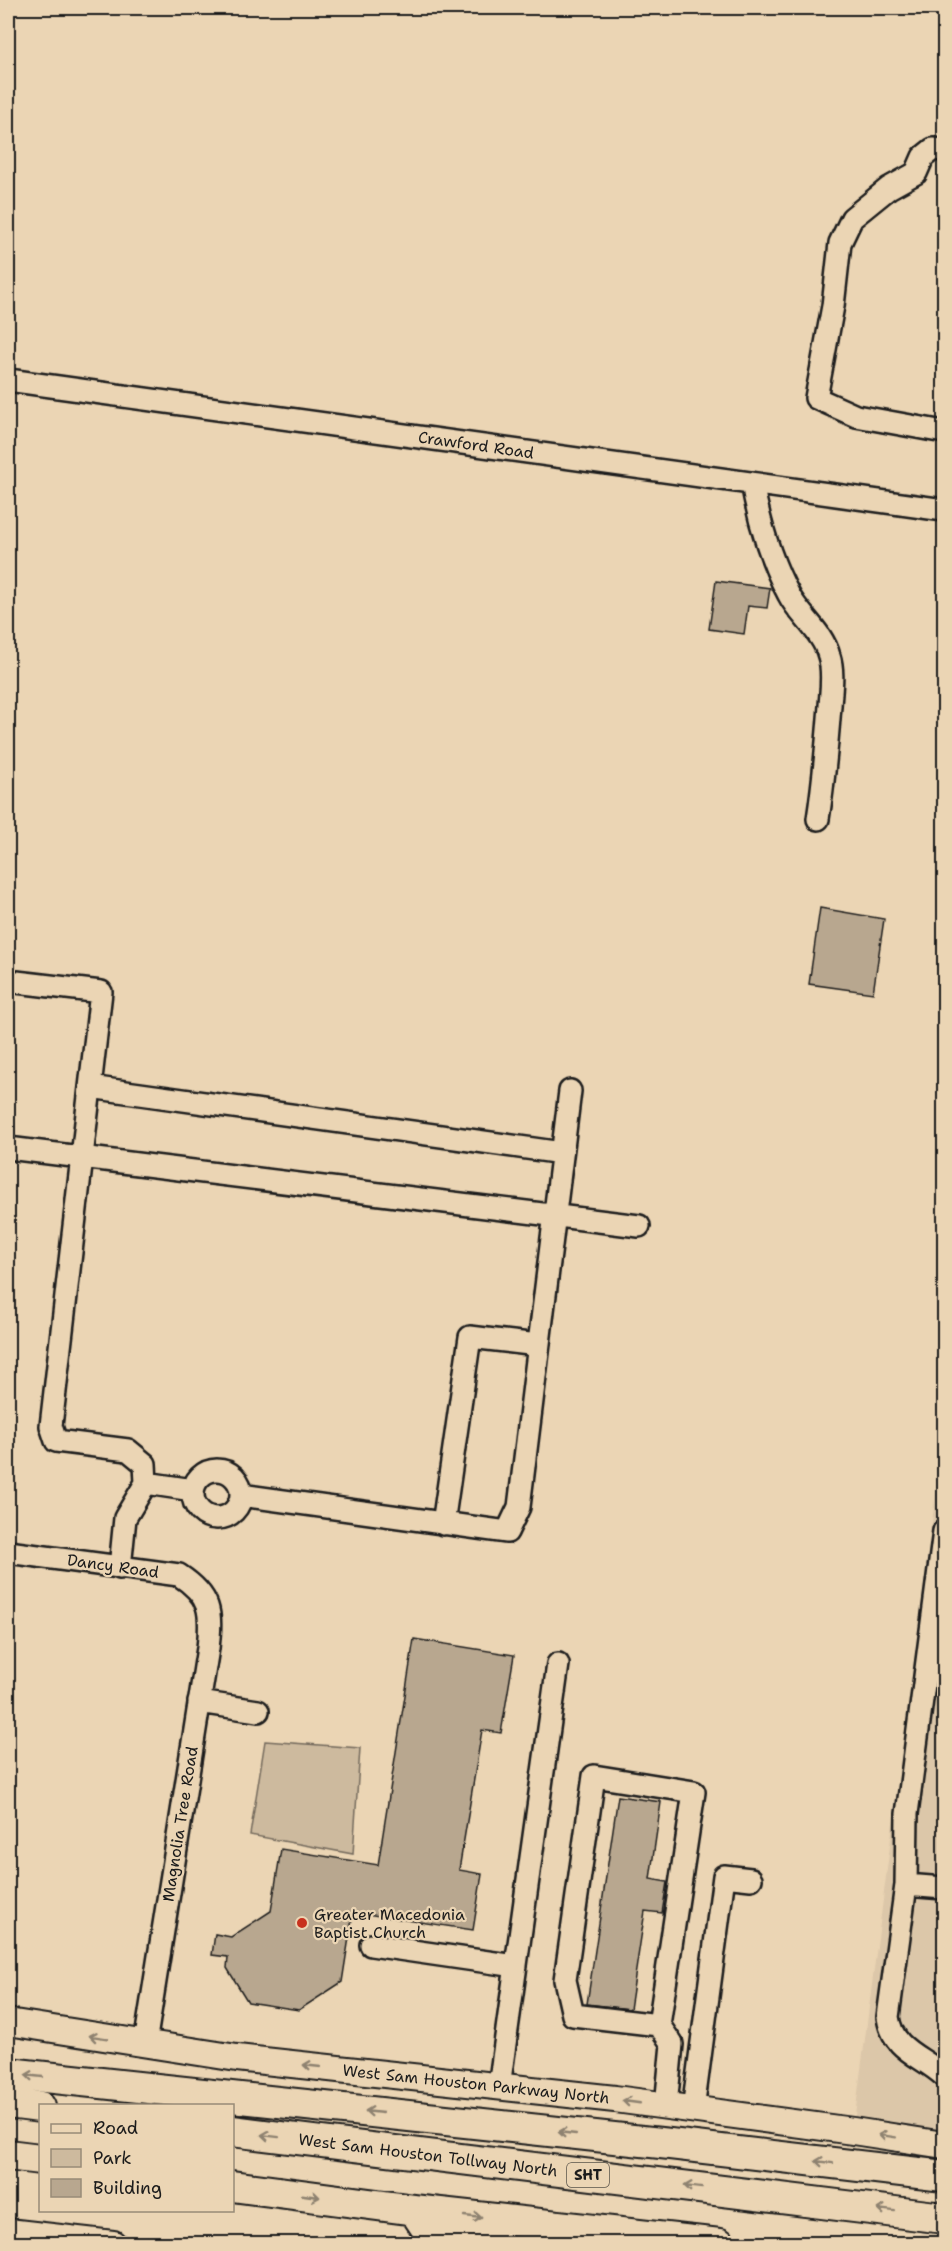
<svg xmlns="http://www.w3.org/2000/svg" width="952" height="2251" font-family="'Shantell Sans',sans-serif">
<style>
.built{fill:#dcc7a9}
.green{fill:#cdba9e;stroke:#746b5d;stroke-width:1.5}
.building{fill:#b8a78f;stroke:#1c1c1c;stroke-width:1.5}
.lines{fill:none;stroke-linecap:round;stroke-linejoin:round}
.minor-casing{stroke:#1c1c1c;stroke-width:26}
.major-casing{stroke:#1c1c1c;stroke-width:30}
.highway-casing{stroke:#1c1c1c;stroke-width:34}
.minor{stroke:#ebd5b4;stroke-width:21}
.major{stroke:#ebd5b4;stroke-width:26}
.highway{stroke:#ebd5b4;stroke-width:30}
.oneway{stroke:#8e8270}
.poi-dot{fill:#c8321e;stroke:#ebd5b4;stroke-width:2}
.labels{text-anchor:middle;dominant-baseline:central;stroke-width:4.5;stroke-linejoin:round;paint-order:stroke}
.shield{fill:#ebd5b4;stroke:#5a544a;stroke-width:1.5}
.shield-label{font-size:15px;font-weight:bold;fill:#1c1c1c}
.street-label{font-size:16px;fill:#1c1c1c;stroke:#ebd5b4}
.poi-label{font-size:16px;fill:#1c1c1c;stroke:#ebd5b4;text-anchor:start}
</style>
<rect width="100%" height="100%" fill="#ebd5b4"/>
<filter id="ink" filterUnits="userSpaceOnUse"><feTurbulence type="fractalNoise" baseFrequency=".0167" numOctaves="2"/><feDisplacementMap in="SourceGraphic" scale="12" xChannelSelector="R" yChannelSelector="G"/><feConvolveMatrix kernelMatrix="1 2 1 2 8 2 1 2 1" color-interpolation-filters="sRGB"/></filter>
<g filter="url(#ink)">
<path class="built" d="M944,1430V2145L853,2131Z"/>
<path class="green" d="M265,1741L360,1748L353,1854L250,1835Z"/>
<path class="building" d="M716,581L770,588L767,608L748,606L744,634L709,629Z
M820,908L884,919L873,993L809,984Z
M414,1639L514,1655L501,1733L482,1730L459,1870L482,1874L473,1930L353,1912L342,1982L299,2010L248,2002L227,1968L228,1957L212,1955L215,1934L231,1937L271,1911L281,1849L378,1865Z
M618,1796L661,1802L650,1879L667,1882L662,1913L645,1911L630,2009L587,2004Z"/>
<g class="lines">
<defs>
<path id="minor" d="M944,150L933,149L923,157L916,173L889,188L852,218L840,243L833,306L816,398L856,416L944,432
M8,380L944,510
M752,483C759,521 770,560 789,595C799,615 823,632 829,656C834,671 831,690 830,706C827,744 824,781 818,819
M8,981L101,992L51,1426L56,1441L128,1450L145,1464L146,1483
M90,1087L562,1153
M8,1148L639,1226
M193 1494a24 24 0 1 1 48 0a24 24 0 1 1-48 0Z
M241,1495L507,1532L519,1507L570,1091
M443,1524L470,1337L538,1345
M8,1552L179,1575C211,1596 212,1612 208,1648L145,2044
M120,1568L125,1518L146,1483L193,1490
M199,1702L258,1711
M906,1885L907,1814L944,1531
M944,1888L906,1885L888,2017C893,2051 921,2055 944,2076
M371,1945L516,1966
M659,2025L573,2015L565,1980L594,1776L694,1792L659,2025L672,2044L666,2106
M499,2087L558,1664
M693,2110L724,1876L751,1879"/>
<path id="major" d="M8,2022L237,2058L615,2099L853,2131L944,2145
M8,2232L113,2244"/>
<path id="highway" d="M8,2073L670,2144L944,2176
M8,2103L40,2107
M232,2131L944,2218
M8,2155L40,2159
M232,2186L415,2210L720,2244
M418,2216L428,2231L493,2244"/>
</defs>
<use href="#minor" class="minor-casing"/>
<use href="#major" class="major-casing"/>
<use href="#highway" class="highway-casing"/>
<use href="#minor" class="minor"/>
<use href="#major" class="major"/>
<use href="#highway" class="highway"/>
</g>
<defs><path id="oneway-shaft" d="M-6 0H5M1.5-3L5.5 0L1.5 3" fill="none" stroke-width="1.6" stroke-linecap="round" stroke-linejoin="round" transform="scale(1.5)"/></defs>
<g class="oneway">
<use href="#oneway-shaft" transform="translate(98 2037) rotate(-171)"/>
<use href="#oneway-shaft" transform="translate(312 2066) rotate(-174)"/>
<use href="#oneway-shaft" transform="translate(34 2076) rotate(-174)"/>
<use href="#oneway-shaft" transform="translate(631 2102) rotate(-172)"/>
<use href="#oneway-shaft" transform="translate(374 2112) rotate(-174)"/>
<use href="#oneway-shaft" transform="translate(567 2133) rotate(-174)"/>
<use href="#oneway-shaft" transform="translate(270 2136) rotate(-173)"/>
<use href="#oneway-shaft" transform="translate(887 2136) rotate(-171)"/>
<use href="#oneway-shaft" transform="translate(824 2162) rotate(-173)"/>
<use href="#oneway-shaft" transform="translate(693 2187) rotate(-173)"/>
<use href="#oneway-shaft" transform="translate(311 2196) rotate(8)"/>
<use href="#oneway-shaft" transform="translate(886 2210) rotate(-173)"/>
<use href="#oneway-shaft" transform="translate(473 2217) rotate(6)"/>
</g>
</g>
<circle class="poi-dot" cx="302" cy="1923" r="6"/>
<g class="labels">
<rect class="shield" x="567" y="2163" width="42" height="24" rx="4.5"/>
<g class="shield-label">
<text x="588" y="2175">SHT</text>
</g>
<g class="street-label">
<text transform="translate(476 445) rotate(8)">Crawford Road</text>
<text transform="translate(113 1566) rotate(8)">Dancy Road</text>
<text transform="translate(180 1824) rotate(-81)">Magnolia Tree Road</text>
<text transform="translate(476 2084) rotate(6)">West Sam Houston Parkway North</text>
<text transform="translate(428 2155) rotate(7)">West Sam Houston Tollway North</text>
</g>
<g class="poi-label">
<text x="314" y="1914">Greater Macedonia<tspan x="314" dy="18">Baptist Church</tspan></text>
</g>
</g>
<rect width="952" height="2251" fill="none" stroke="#ebd5b4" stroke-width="30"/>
<rect x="15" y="15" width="922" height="2221" fill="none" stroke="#1c1c1c" stroke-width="2" filter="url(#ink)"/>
<rect x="39" y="2104" width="195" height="108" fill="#ebd5b4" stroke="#988b77" stroke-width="1.5"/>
<rect x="51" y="2124" width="30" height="9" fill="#ebd5b4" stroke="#988b77" stroke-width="1.5"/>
<text x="93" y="2134" font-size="18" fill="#1c1c1c">Road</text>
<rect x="51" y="2149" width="30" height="18" fill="#cdba9e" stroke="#988b77" stroke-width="1.5"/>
<text x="93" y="2164" font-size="18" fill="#1c1c1c">Park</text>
<rect x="51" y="2179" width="30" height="18" fill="#b8a78f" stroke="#988b77" stroke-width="1.5"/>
<text x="93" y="2194" font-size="18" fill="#1c1c1c">Building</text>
</svg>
